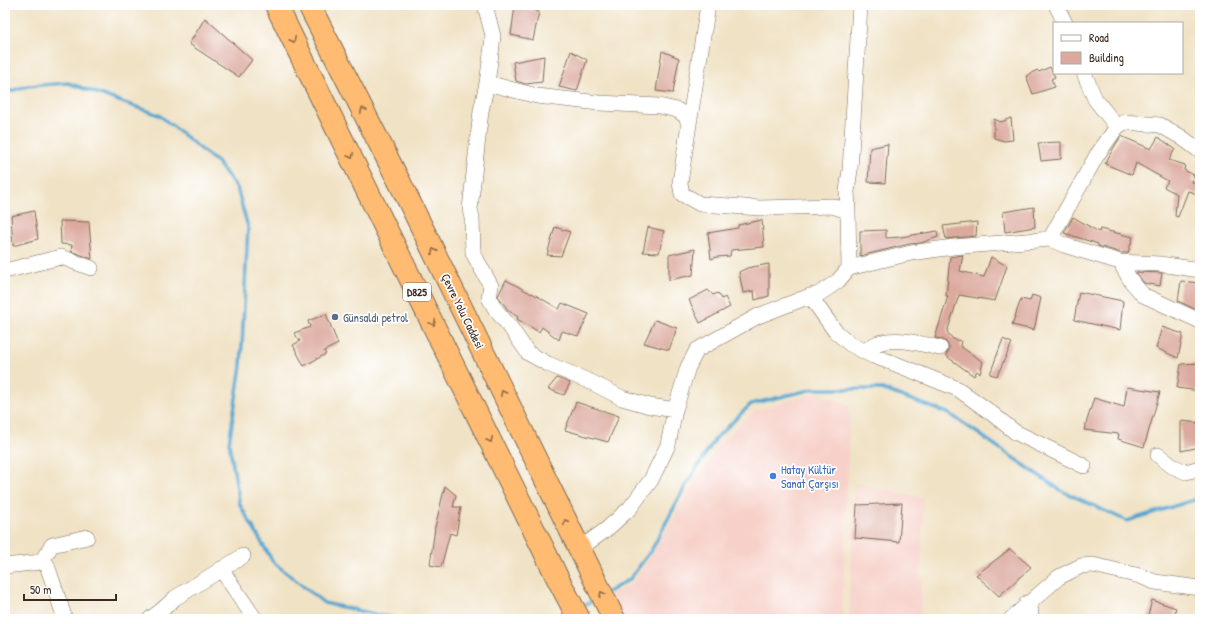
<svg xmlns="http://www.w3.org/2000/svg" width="1205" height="624" font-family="'Patrick Hand',sans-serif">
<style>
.built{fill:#f7d1c9}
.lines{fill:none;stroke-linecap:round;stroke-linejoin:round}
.stream{stroke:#54a5cf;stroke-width:3.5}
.building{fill:#dba99d}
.minor-casing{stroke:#7a6a58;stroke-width:16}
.highway-casing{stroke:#7a6a58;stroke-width:24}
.minor{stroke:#fff;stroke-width:15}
.highway{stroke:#ffbb71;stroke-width:22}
.oneway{stroke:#936b43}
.service-dot{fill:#5c6f8a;stroke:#fff;stroke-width:1.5}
.shop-dot{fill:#3f7fe0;stroke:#fff;stroke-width:1.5}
.labels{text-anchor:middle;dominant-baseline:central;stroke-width:3.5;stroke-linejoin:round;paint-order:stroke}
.shield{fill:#fff;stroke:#766a62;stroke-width:1}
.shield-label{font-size:11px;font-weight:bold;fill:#3b2a1e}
.street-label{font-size:12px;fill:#3b2a1e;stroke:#fff}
.service-label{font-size:12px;fill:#4e5e75;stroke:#fff;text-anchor:start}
.shop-label{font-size:12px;fill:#366cbe;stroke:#fff;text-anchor:start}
</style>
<rect width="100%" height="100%" fill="#fff"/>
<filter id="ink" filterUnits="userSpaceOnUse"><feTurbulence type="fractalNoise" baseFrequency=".025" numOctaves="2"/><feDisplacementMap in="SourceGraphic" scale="8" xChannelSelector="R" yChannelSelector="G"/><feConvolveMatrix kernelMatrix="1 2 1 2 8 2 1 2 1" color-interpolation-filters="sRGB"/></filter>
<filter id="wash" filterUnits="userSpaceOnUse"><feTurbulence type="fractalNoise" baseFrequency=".012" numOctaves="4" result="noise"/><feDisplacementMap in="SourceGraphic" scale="16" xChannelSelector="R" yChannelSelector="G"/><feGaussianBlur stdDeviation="0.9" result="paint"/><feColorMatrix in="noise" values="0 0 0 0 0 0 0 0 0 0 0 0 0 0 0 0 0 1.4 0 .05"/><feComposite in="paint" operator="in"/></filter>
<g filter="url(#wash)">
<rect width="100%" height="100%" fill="#f0e2c5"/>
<path class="built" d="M815,393L850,405L842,619H619L607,596L633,583L721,442L755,411Z
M855,483L923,498L920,619H849Z"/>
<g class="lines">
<path class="stream" d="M5,93L27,86L68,83L159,115L218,163L237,188L248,227L241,366L229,443L240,505L273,562L324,603L397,619
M608,592L630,579L652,549L687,483L716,438L751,404L814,389H882L950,414L1060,490L1127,521L1200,498
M580,608L596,599
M561,619L568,615"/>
</g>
<g id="blocks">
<path class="building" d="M515,5H518L539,12L533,40L511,35Z
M205,18L252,60L239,77L189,44Z
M571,51L587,60L577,91L559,87Z
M662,51L679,58L673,93L656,91Z
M544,56L542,82L526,84L516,81L513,62Z
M1050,67L1055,77L1051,79L1055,87L1033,94L1026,76L1037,70L1039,72Z
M1011,118L1013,140L1004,141L994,138V119L1001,122Z
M1121,136L1151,149L1158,137L1175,149L1169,160L1185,165L1184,170L1194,175L1191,182L1200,184V195L1188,191L1178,217L1175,216L1177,194L1164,187L1168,181L1136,163L1132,175L1105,164L1113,149Z
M1061,142V159L1041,161L1038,143Z
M888,144L885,183L868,182L870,148Z
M1034,207L1035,227L1005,232L1003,212Z
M34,211L38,239L13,246L11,216Z
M1073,217L1099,232L1100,229L1133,237L1128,253H1122L1098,246V244L1064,233Z
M762,220L764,247L731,250L730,256L717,257L711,259L708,233L738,228V225Z
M60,221L89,222L92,259L71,251L72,245L61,244Z
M977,222L976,236L946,239L943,226Z
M555,227L570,232L561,256L547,255Z
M648,227L664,231L659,253L643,252Z
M886,230V238L901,237L937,231L938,237L921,243L909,244L860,256V231Z
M695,249L693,275L669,280V255Z
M963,255L960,271L984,277L991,257L1007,266L995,301L959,295L947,332L953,339L961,341L960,346L983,362L980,374L977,371L974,376L949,358L946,355L949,350V346L946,342L942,339L935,338L948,296H946L950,257Z
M769,264V296L755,300L754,291L743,293L739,272L747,268Z
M1136,272L1162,273L1160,286L1144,283Z
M506,280L532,294V293L559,309L562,303L589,314L578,336L562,331L559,340L542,327L539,332L517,319L518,317L508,310L498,296Z
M1181,281L1200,283L1197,310L1178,301Z
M708,290L713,295L718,293L722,299L725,297L730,307L700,323L689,300Z
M1079,292L1123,301L1120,330L1074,320Z
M1032,295L1041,298L1034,330L1012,325L1021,299L1030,301Z
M326,314L338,344L324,351L326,354L304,366L293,345L300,341L294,333L310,327L308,321Z
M655,320L677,328L669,350L644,343Z
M1162,327L1183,334L1178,358L1156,348Z
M1003,339L1012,343L997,376L990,374Z
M1200,363V391L1177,388L1181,364Z
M557,378L570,383L564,395L548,389Z
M1127,387L1160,392L1144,447L1118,439L1119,434L1084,430L1094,398L1124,407Z
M576,402L619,416L608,442L565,430Z
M1181,421L1200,423V447L1181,451Z
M445,486L456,495L453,507H461L456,535L450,533L441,567L430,565L435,527Z
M902,503L899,542L855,538L857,505Z
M1010,549L1031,567L999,596L976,575Z
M1152,600L1176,608L1173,619H1147Z"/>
</g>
</g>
<g filter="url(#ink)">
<use href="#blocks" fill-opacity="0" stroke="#7a6a58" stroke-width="1"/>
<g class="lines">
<defs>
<path id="minor" d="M485,5L493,36L491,54L487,83L481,111L470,209L472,218L473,253L491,286L489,298L496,310L510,327L528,353L548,364L593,383L622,398L650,406L675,410
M1056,5L1065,23
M1084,73L1095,99L1117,127
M487,83L537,96L599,103L659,106L677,110L686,116L689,124L680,183L682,194L700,204L760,208L832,206L848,211L849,268
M689,124L708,5
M848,211L847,191L850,170L860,5
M1050,239L1097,155L1117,127L1125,122L1160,125L1181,137L1200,151
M1120,262L1131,281L1143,295L1200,321
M5,271L61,257L91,268
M810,296L835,331L850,344L873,356L893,363L958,389L990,412L1015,432L1084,466
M865,352C881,332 919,343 940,348
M1158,455L1172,466L1186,472L1200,468
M579,549L607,529L630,508L651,480L668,445L675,410L688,367L697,350L758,316L810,296L819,294L838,281L849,268L911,253L953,247L1050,239L1064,245L1120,262L1160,264L1200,270
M41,562L52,545L87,537
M5,566L41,562L47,565L65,619
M221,569L255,619
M1027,603C1032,608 1031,613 1030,619
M150,619L162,610L175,598L243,556
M1011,619L1059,577L1081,566L1093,565L1140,576L1155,582L1200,588"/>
<path id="highway" d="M276,5L558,579L579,619
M309,5L402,187L614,619"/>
</defs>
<use href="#minor" class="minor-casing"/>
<use href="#highway" class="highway-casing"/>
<use href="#minor" class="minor"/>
<use href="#highway" class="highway"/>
</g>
<defs><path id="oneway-chevron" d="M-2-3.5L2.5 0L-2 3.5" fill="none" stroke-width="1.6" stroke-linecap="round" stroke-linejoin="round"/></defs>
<g class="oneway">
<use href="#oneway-chevron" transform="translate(293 40) rotate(64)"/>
<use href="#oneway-chevron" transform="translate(363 110) rotate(-117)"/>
<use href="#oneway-chevron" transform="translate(351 156) rotate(64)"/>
<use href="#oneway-chevron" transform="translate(434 251) rotate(-116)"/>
<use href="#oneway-chevron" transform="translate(433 323) rotate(64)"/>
<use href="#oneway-chevron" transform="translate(503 393) rotate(-116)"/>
<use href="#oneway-chevron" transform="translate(490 440) rotate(64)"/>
<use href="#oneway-chevron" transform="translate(566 522) rotate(-116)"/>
<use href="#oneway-chevron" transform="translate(602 594) rotate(-117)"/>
</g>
</g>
<circle class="service-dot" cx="335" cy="317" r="4"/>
<circle class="shop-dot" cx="773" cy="476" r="4"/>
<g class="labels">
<rect class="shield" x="403" y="283" width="28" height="18" rx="3"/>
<g class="shield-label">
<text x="417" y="292">D825</text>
</g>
<g class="street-label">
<text transform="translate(463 311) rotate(64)">Çevre Yolu Caddesi</text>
</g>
<g class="service-label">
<text x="343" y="317">Günsaldı petrol</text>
</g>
<g class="shop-label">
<text x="781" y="469">Hatay Kültür<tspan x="781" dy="14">Sanat Çarşısı</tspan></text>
</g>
</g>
<rect width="1205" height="624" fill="none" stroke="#fff" stroke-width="20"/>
<rect x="1053" y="22" width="130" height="52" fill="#ffffff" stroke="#b1aaa5"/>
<rect x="1061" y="35" width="20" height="6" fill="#ffffff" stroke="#b1aaa5"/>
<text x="1089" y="42" font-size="12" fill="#3b2a1e">Road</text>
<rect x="1061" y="52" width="20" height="12" fill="#dba99d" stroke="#b1aaa5"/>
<text x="1089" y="62" font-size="12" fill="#3b2a1e">Building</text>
<path d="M24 594v6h92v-6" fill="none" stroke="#3b2a1e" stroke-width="2"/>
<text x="30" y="594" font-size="12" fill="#3b2a1e" stroke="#ffffff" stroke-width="3" paint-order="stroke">50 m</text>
</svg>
